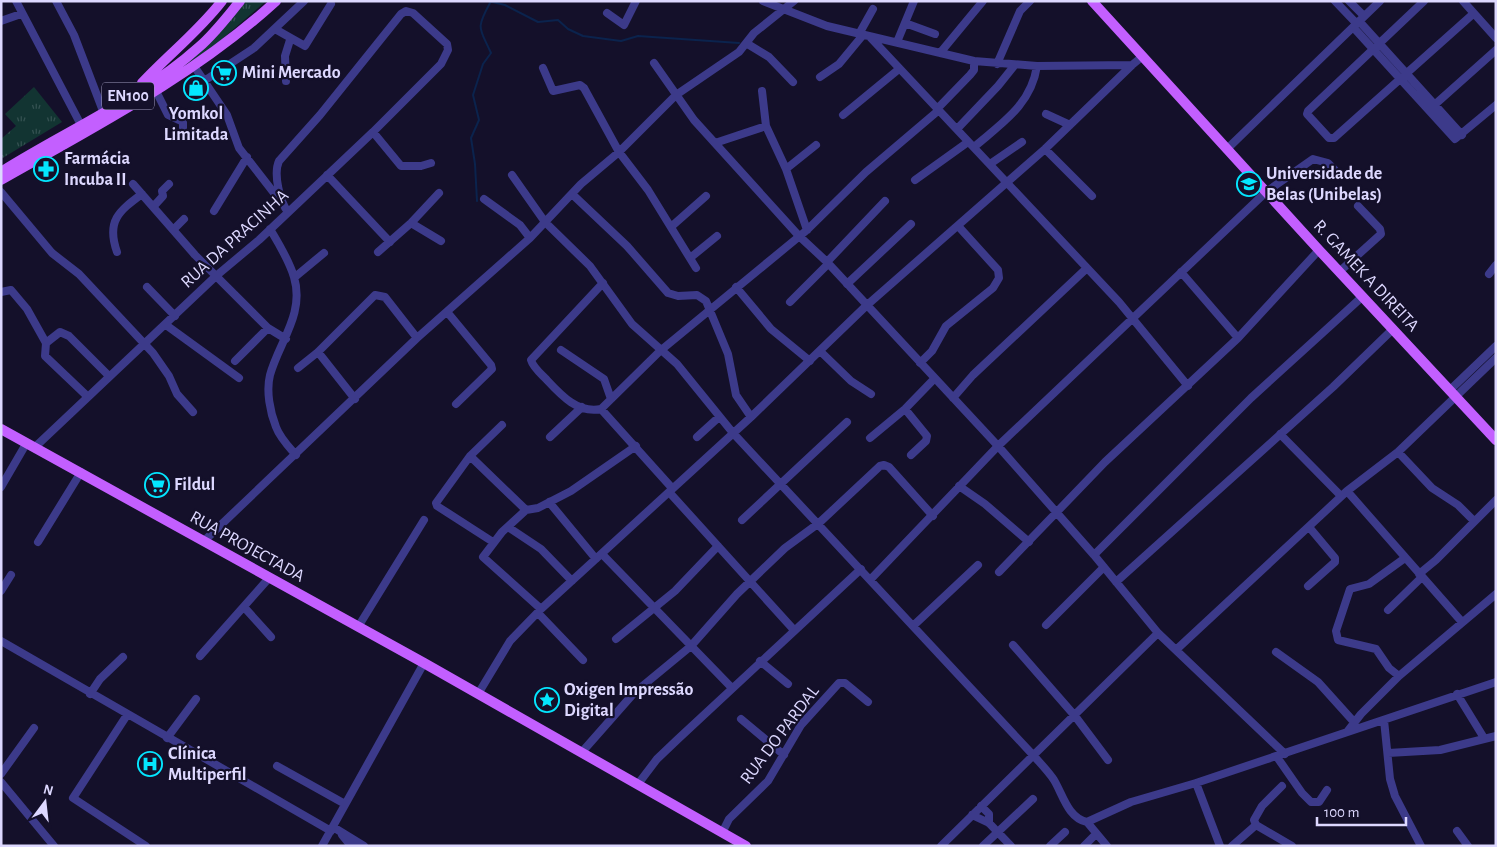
<svg xmlns="http://www.w3.org/2000/svg" width="1497" height="847" font-family="'Alegreya Sans',sans-serif">
<style>
.grass{fill:url(#grass-tufts)}
.lines{fill:none;stroke-linecap:round;stroke-linejoin:round}
.stream{stroke:#0b234d;stroke-width:2}
.minor{stroke:#3c3a8a;stroke-width:8}
.major{stroke:#c35fff;stroke-width:10}
.labels{text-anchor:middle;dominant-baseline:central;stroke-width:4.5;stroke-linejoin:round;paint-order:stroke}
.shield{fill:#14102a;stroke:#a19cbf;stroke-width:1}
.shield-label{font-size:16px;font-weight:bold;fill:#ddd8ff}
.poi-label{font-size:18px;font-weight:bold;fill:#ddd8ff;stroke:#14102a;text-anchor:start}
.street-label{font-size:18px;fill:#ddd8ff;stroke:#14102a}
</style>
<defs>
<pattern id="grass-tufts" width="24" height="20" patternUnits="userSpaceOnUse" patternTransform="scale(1.25)"><rect width="24" height="20" fill="#123432"/><path d="M3 7l-1-3M5 7V3M7 7l1-3M15 17l-1-3M17 17v-4M19 17l1-3" fill="none" stroke="#345151"/></pattern>
</defs>
<rect width="100%" height="100%" fill="#14102a"/>
<path class="grass" d="M246,1H266L214,46L147,90L227,24Z
M34,87L62,122L1,159V139L16,126L5,114Z"/>
<g class="lines">
<path class="stream" d="M488,1L505,5L538,22L558,20L568,29L583,36L621,41L638,36L739,43
M477,201L475,164L471,138L479,120L473,95L483,64L491,53C480,28 475,30 490,3"/>
<path class="minor" d="M16,1L81,125
M56,1L74,35L103,111
M763,1L827,26L974,61L1037,66L1132,65
M1335,1L1356,23
M1349,1L1364,16
M1424,1L1308,111L1307,114L1329,138H1334L1473,14
M1463,1L1496,38
M607,13L624,25L636,1
M1,21L21,14
M1359,21L1462,135
M905,23L935,34
M1353,27L1455,139L1496,105
M275,29L305,46L331,4
M859,34L873,9
M870,37L1119,302L1188,386
M897,42L914,1
M746,43L769,57L793,82
M940,53L983,1
M654,63L694,120L799,236L827,262L998,446L1094,555L1158,633L1285,754
M997,64L1020,11L1030,1
M194,66L227,115L239,148L281,202
M543,68L553,91L580,85L584,88L619,152L648,190L696,268
M820,77L839,64L863,35
M204,81L254,48L304,1
M286,81L285,56L290,40
M155,89L168,115L183,122V138
M762,91L766,126L786,169L807,230
M1431,108L1496,50
M937,109L970,75L974,70V61
M1046,114L1070,125
M843,115L899,69
M957,129L998,86L1014,66
M373,132L401,166H421L431,163
M715,143L766,126
M974,147C1002,123 1031,105 1037,66
M1045,149L1092,196
M1227,149L1380,1
M990,164L1022,142
M786,169L816,145
M327,175L390,242
M512,175L545,222L590,266L632,324L677,364L733,433L1033,755C1040,763 1048,771 1054,780C1063,795 1068,818 1087,822L1131,802L1196,783L1496,682
M915,180L968,142
M133,184L195,255L268,328L286,339
M1,192L52,253L79,274L153,353L169,376L177,394L193,412
M572,194L627,246L668,293L678,296L697,295L706,301L728,354L736,395L751,417
M484,199L520,225L530,238
M153,207L163,196L162,191L169,184
M214,211L247,157
M411,223L441,241
M672,226L706,196
M270,229C279,244 289,260 294,277C305,314 279,342 270,375C266,391 270,412 276,427C280,438 289,447 296,455
M173,230L184,219
M117,252C106,221 119,211 142,194
M378,252L411,223L439,193
M690,258L717,236
M827,262L885,201
M1181,272L1238,338
M1339,272L1381,234L1380,229L1358,206
M1489,274L1496,265
M295,277L324,253
M603,283L531,360C533,367 540,373 545,378C560,394 577,414 601,409L660,351L807,230L866,172L939,110
M847,284L911,224
M147,287L175,316
M736,287L771,329L810,361
M1,292L11,290L27,309L46,343
M790,302L828,264
M448,313L491,365L492,369L456,404
M166,325L239,378
M561,350L604,379L611,399
M820,351L851,381L871,394
M318,352L355,399
M235,361L268,328
M920,363L932,351L946,326L993,288L999,278L998,270L959,227
M298,368L318,352L375,295L385,297L417,338
M1450,390L1496,346
M87,396L45,356L46,343L60,332L69,336L109,376
M953,398L973,375L1087,268
M601,409L672,488
M905,409L927,436L926,441L911,455
M1280,434L1341,496
M550,437L582,407
M697,437L719,417
M870,438L905,409L935,378
M34,448L216,276L259,240L373,132L441,64L448,50L447,44L413,13L406,11L401,14L320,115L279,161C273,174 280,202 288,212
M1398,452L1432,488L1458,505L1474,521
M470,456L526,510
M959,486L985,504L1029,542
M1,487L26,444
M1347,491L1462,622
M669,492L794,630
M549,502L596,559
M742,520L847,422
M508,527L541,549L572,581
M204,541L417,338L530,238L581,184L619,152L676,95L739,52L754,33L794,1
M38,542L81,472
M493,542L437,506L436,503L470,456L502,425
M602,554L731,687
M1094,555L1251,398L1362,297
M999,572L1105,462L1238,338L1319,250
M1419,574L1436,560L1496,500
M870,580L998,446L1266,192L1313,159L1328,163L1335,170
M1116,582L1333,387L1393,329
M1308,586L1335,562V558L1309,527
M1,591L11,575
M244,607L271,637
M541,609L483,557L502,532L526,510L538,508L571,491L636,446
M1388,610L1422,577
M538,613L583,660
M1046,625L1104,567
M913,626L978,565
M358,627L424,520
M616,639L675,591L718,546
M1,641L331,831
M1013,645L1075,716L1108,760
M1177,649L1347,491L1398,452L1496,358
M1276,652L1318,682L1354,722
M200,656L269,578
M760,661L788,684
M1399,676L1389,668L1376,649L1338,640L1336,631L1350,589L1369,584L1405,558
M90,694L100,679L123,657
M478,694L510,641L541,609L751,417L866,306L1045,149L1132,65L1143,56
M1457,694L1484,738
M127,715L73,798L146,846
M741,719L784,755
M1384,720L1390,779L1395,796L1421,846
M1347,732L1361,714L1399,676L1496,594
M167,738L196,699
M582,752L634,693L691,646L737,594L785,548L819,523L880,466L884,465L889,467L933,516
M1388,753L1440,750L1496,736
M1277,757L1302,793L1311,802H1319L1327,790
M277,766L345,804
M1,774L34,728
M1,782L54,846
M1196,783L1220,846
M638,784L657,759L678,739L861,569
M981,806L989,814V823
M972,815L989,823L1011,846
M1087,822L1107,846
M1256,825L1254,820L1262,806L1282,786
M1256,825L1292,846
M333,827L364,846
M1457,831L1468,846
M722,833L729,819L768,781L801,725L839,683H845L868,702
M342,835L351,846
M322,846L424,663
M941,846L1158,633
M983,846L1033,799
M1050,846L1065,832
M1084,846L1096,834
M1232,846L1256,825"/>
<path class="major" d="M1092,1L1319,250L1496,440
M142,83C168,55 198,32 222,1
M1,172C66,131 141,99 199,47C215,33 227,17 240,1
M1,180C96,126 195,75 276,1
M1,429L424,663L746,846"/>
</g>
<defs>
<symbol id="supermarket-ring" viewBox="-11 -11 22 22"><circle r="9.5" fill="#14102a" stroke="#04e6ff" stroke-width="1.5"/><path d="M-6-5.5h2.5l.6 2H6L4.5 2H-2.5L-4.4-4H-6ZM-1.5 3.2a1.3 1.3 0 1 0 .1 0ZM3 3.2a1.3 1.3 0 1 0 .1 0Z" fill="#04e6ff"/></symbol>
<symbol id="shop-ring" viewBox="-11 -11 22 22"><circle r="9.5" fill="#14102a" stroke="#04e6ff" stroke-width="1.5"/><path d="M-5-2.5h2.3a2.7 3.5 0 0 1 5.4 0H5L5.5 6h-11ZM-1.5-2.5h3a1.5 2.3 0 0 0-3 0Z" fill="#04e6ff"/></symbol>
<symbol id="pharmacy-ring" viewBox="-11 -11 22 22"><circle r="9.5" fill="#14102a" stroke="#04e6ff" stroke-width="1.5"/><path d="M-2-6h4v4h4v4h-4v4h-4v-4h-4v-4h4Z" fill="#04e6ff"/></symbol>
<symbol id="university-ring" viewBox="-11 -11 22 22"><circle r="9.5" fill="#14102a" stroke="#04e6ff" stroke-width="1.5"/><path d="M0-5L7-2L0 1L-7-2ZM-4 1L0 2.5L4 1V4Q0 6-4 4Z" fill="#04e6ff"/></symbol>
<symbol id="sight-ring" viewBox="-11 -11 22 22"><circle r="9.5" fill="#14102a" stroke="#04e6ff" stroke-width="1.5"/><path d="M0-6L1.8-2.2L6-1.7L2.9 1.2L3.7 5.4L0 3.3L-3.7 5.4L-2.9 1.2L-6-1.7L-1.8-2.2Z" fill="#04e6ff"/></symbol>
<symbol id="hospital-ring" viewBox="-11 -11 22 22"><circle r="9.5" fill="#14102a" stroke="#04e6ff" stroke-width="1.5"/><path d="M-5-5h3v3.5h4V-5h3V5h-3V1.5h-4V5h-3Z" fill="#04e6ff"/></symbol>
</defs>
<g fill-rule="evenodd">
<use href="#supermarket-ring" x="210" y="59" width="28" height="28"/>
<use href="#shop-ring" x="182" y="74" width="28" height="28"/>
<use href="#pharmacy-ring" x="32" y="155" width="28" height="28"/>
<use href="#university-ring" x="1235" y="170" width="28" height="28"/>
<use href="#supermarket-ring" x="143" y="471" width="28" height="28"/>
<use href="#sight-ring" x="533" y="686" width="28" height="28"/>
<use href="#hospital-ring" x="136" y="750" width="28" height="28"/>
</g>
<g class="labels">
<rect class="shield" x="102" y="82.5" width="52" height="27" rx="4"/>
<g class="shield-label">
<text x="128" y="96">EN100</text>
</g>
<g class="poi-label">
<text x="242" y="73">Mini Mercado</text>
<text x="196" y="114" text-anchor="middle">Yomkol<tspan x="196" dy="21">Limitada</tspan></text>
<text x="64" y="159">Farmácia<tspan x="64" dy="21">Incuba II</tspan></text>
<text x="1266" y="174">Universidade de<tspan x="1266" dy="21">Belas (Unibelas)</tspan></text>
<text x="174" y="485">Fildul</text>
<text x="564" y="690">Oxigen Impressão<tspan x="564" dy="21">Digital</tspan></text>
<text x="168" y="754">Clínica<tspan x="168" dy="21">Multiperfil</tspan></text>
</g>
<g class="street-label">
<text transform="translate(235 239) rotate(-42)">RUA DA PRACINHA</text>
<text transform="translate(1366 276) rotate(47)">R. GAMEK A DIREITA</text>
<text transform="translate(247 547) rotate(29)">RUA PROJECTADA</text>
<text transform="translate(780 735) rotate(-53)">RUA DO PARDAL</text>
</g>
</g>
<rect width="1497" height="847" fill="none" stroke="#ddd8ff" stroke-width="5"/>
<g transform="translate(45 802) rotate(15)" stroke="#14102a" stroke-width="4" paint-order="stroke">
<path d="M0-4L9 19L0 12L-9 19Z" fill="#ddd8ff"/>
<text y="-8" font-size="14" font-weight="bold" text-anchor="middle" fill="#ddd8ff">N</text>
</g>
<path d="M1317 817v8h89v-8" fill="none" stroke="#ddd8ff" stroke-width="2.5"/>
<text x="1324" y="817" font-size="15" fill="#ddd8ff" stroke="#14102a" stroke-width="4" paint-order="stroke">100 m</text>
</svg>
